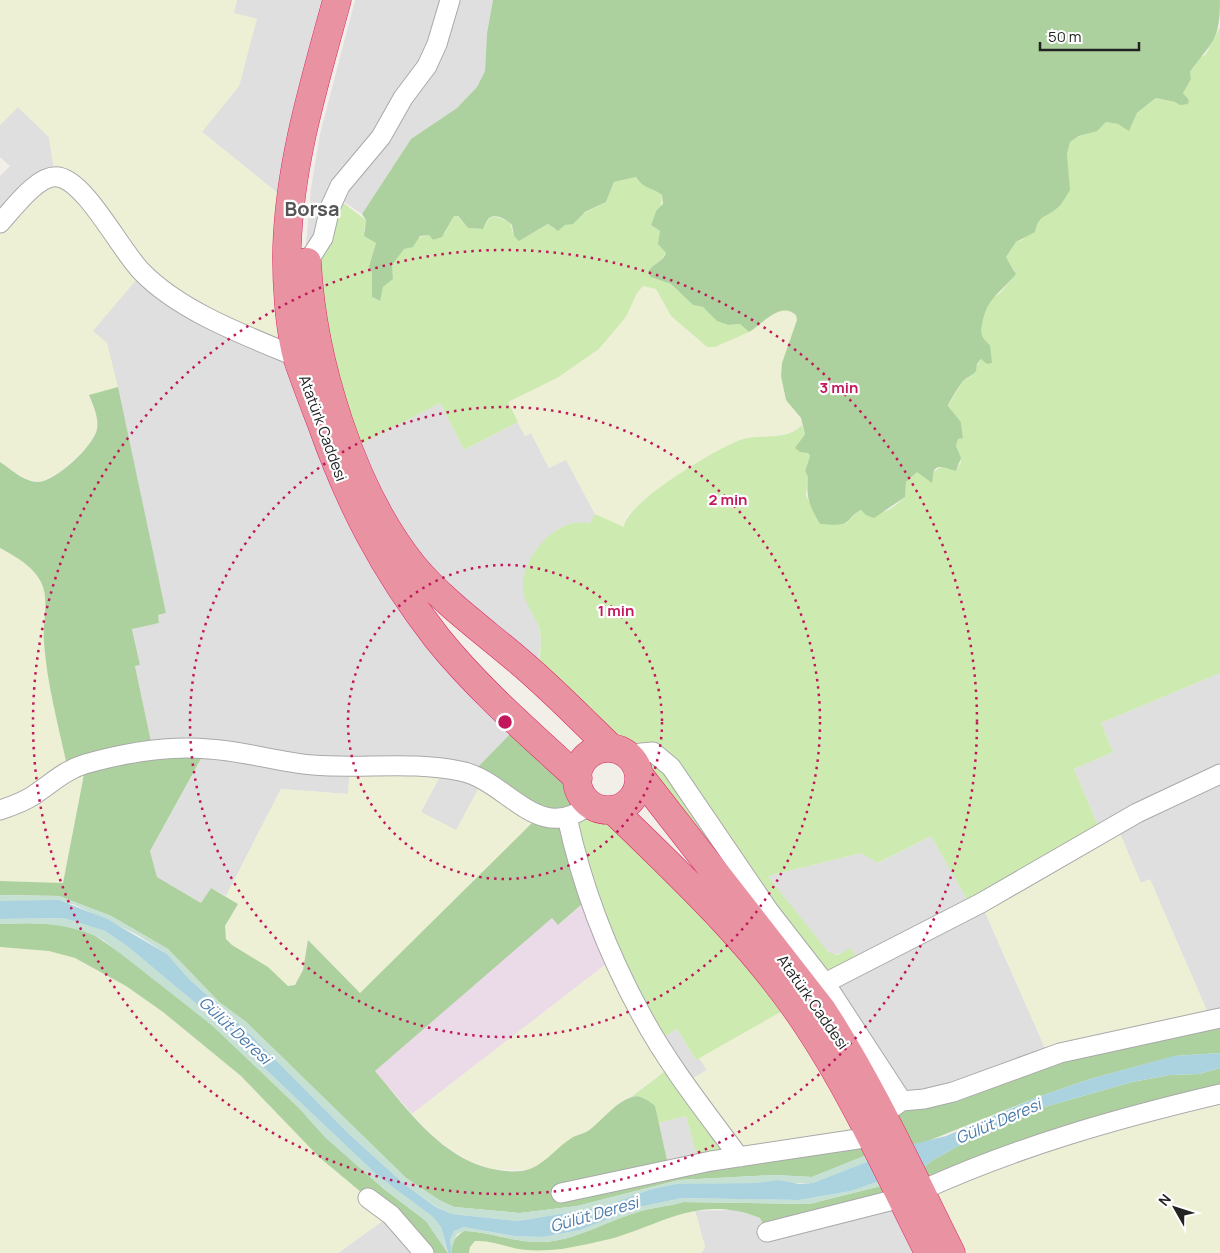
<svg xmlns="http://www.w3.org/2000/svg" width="1220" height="1253" font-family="Manrope,sans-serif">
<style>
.residential{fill:#e0dfdf}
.industrial{fill:#ebdbe8}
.farmland{fill:#eef0d5}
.grass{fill:#cdebb0}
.forest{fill:#add19e}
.wetland{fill:#c6e0d4}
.water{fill:#aad3df}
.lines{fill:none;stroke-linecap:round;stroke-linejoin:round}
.minor-casing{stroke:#a9a9a9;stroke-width:21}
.highway-casing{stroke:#dc2a67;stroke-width:29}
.minor{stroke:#fff;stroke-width:19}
.highway{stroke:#e892a2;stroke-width:28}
.ring{fill:none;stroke:#c2185b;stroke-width:2.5;stroke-dasharray:2.5 5}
.labels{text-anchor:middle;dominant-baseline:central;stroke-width:4.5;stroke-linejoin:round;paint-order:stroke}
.street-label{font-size:15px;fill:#222;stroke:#fff}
.water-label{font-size:16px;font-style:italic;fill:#4a7aab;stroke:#fff}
.district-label{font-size:20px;font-weight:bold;fill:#555;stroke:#fff}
.centre{fill:#c2185b;stroke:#fff;stroke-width:2.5}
.ring-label{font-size:15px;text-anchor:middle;font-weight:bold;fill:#c2185b;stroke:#fff;stroke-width:4.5;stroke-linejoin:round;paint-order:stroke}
</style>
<rect width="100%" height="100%" fill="#f2efe9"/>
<path class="residential" d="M237,0H337L291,204L201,131L239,86L256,19L233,13Z
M355,0H493L487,33L485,71L477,87L457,108L411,139L362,214L335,196L307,263L306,246L311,188L320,134Z
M18,107L49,137L55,177L0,210V176L10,166L0,157V125Z
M142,273L297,357L371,540L520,724L483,780L457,831L421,812L444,769L350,766L348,794L281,789L226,896L211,888L201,903L157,877L150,851L207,749L153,751L135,666L140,665L132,628L159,623L158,615L166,613L107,343L92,331Z
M440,403L464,450L518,422L525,436L531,433L549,468L566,459L595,514L589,525L571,524L557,530L524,575L523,590L539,627L541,642L536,674L434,589L350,450Z
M1220,673V1018L1211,1020L1150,880L1141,883L1116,825L1101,833L1074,769L1113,752L1101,723Z
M931,836L972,907L981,903L1049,1057L902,1101L825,983L841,953L832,955L823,947L768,876L861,853L879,863Z
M677,1029L696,1060L699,1058L707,1070L685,1083L657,1041Z
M686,1116L699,1164L669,1169L658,1123Z
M889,1202L929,1253H701L705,1247L695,1211L733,1210L752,1215L760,1218L767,1231Z
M391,1215L424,1253H338Z"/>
<path class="industrial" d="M589,898L614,958L412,1114L375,1071L552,917L559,925Z"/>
<path class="farmland" d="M0,0H237L234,13L257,19L239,86L202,132L291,204L297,357L142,273L93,331L107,343L118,387L89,395L97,418V430L89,445L60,472L39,482L25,478L0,462V210L55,176L49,137L18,107L0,125Z
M643,286L656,289L671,316L695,338L710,347L749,332L778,310L786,309L796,315L798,320L782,363L781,376L793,410L801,418L802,425L793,432L771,437L742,439L712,454L642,501L626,517L624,528L595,514L566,460L549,468L531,433L525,436L507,402L557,378L599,349L626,317L637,293Z
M0,548L21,560L35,572L42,583L45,598L44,641L86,764L63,883L0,881Z
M350,766L444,768L421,812L456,830L483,780L539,816L360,993L309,941L300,979L295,985L288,986L268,967L232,945L226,939L225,926L238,904L226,896L281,789L348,794Z
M1116,824L1141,883L1150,879L1211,1020L1049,1057L981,903Z
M0,947L49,951L75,958L126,986L163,1012L241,1076L319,1157L391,1215L338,1253H0Z
M614,958L673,1065L607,1113L593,1128L575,1136L543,1162L529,1170L493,1169L471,1162L440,1142L412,1114Z
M793,1005L871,1137L739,1157L685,1083L707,1070L699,1058Z
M1220,1094V1253H951L920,1191Z
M695,1211L705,1247L701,1253H469L470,1247L475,1241L486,1240L527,1250L561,1249L614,1237L673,1215Z"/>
<path class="grass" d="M1220,27V673L1101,723L1113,752L1074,769L1101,833L972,908L931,836L878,863L861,853L768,876L828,952L837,955L851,948L860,964L826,983L902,1101L883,1115L629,757L617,750L536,674C539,659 544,640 538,625C533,613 524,602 523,589C520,560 557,514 589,524L595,514L624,527C625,503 716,449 740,440C759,433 786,442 802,425L805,434L799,442L810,456L805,471L808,477L806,495L820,524L847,523C865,500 867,516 886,511C892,509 900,501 905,497L906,482L917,472L927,477C941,468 938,463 956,471L961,462L956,446L958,439L963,437L961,422L948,406L963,381L971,376L981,359L984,360L990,345L982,338L981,333L983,311L990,300L1000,293L1011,280L1015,271L1006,257L1016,242L1022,240L1036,228V223L1044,215L1055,210L1068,184L1067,154L1070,142C1085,131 1092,136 1106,122L1132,126C1133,111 1147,108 1156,98L1175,102L1189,100L1183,93L1190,72L1200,58L1206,54Z
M636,177L638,181L662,195L661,209L656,211L651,225L660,231L661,246L666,253L661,260L650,269L657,279L671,284L693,305L703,307L726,325L740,324L749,332L715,347H707L671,316L656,289L643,286L637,293L626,317L599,349L557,378L508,402L518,422L464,450L440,403L350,450L320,361L318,250L334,196L366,220L364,231L376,243L369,265L372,275V297L379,301L383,287L392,279C393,275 392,270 392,267C395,253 415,236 429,235L433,240L445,233L454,216H457L468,228L479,229L485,227C489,211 499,217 510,223L514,236L522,239L549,224L554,229L606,202L614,182Z
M595,807L601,809L793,1005L696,1060L677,1029L657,1041L599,925L574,816Z
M673,1065L739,1157L699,1164L686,1116L658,1123C655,1108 650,1094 631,1097Z"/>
<path class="forest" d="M493,0H1220C1220,42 1212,41 1190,72L1191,79L1183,93L1189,100L1188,104L1180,105L1175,102L1156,98L1137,113L1129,131L1118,124L1106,122L1097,131L1079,136L1070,142L1067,154L1070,190C1066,196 1062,205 1056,209C1044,219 1039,214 1035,232L1016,242L1006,257L1016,274C1000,294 986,298 982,325C980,335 982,338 990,345L992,363L987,364L981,359L977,364L976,371C972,376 967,377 963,381C960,385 949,402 948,406L961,422L963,438L958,439L956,446L961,458L956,471C948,469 934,461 933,475C932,478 933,480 932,483L917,472L906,482L905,497L874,518L866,515L861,510C855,513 853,516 848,521C842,527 828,524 820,524C809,505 806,498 808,477L805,471L810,456L808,453L800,452L795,448L805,434L801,418L786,400L781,376L782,363L797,320L796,315C780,301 763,324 749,332L740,324L728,325L717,321L703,307L693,305L671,284L651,277L648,272C652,264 663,262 666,253L658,244L660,231L651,225L656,211L663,204L662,195C653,188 642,188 636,177L614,182L606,202L585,212L573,224L565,225L558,231L548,224L519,241L514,236L512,225C507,220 496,213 489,218C486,221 485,226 483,229L468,228L458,216H454L442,237L433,240L429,235L420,236L413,247L404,249L392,265L393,279L383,287L380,301L372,297V274L369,266L376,243L364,236L366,220L362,214L411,139L457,108L477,87L485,71L487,33Z
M118,387L166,613L158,615L159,623L132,629L140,665L135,666L153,751L207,748L150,851L157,877L201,903L211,888L238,904L225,926L226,939L232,945L268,967L288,986L295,985L303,970L308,940L360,993L539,816L476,776L478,767L520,724L579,790L585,800L574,816L589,898L558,925L552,918L375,1071C403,1104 430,1143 471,1162C486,1169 514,1175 530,1169C547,1162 558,1146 573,1137C580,1134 587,1133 593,1127C605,1117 616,1102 632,1097C640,1094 649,1101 655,1106L669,1169L859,1139L867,1155L812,1177L775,1175L679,1180L577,1206L520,1213L454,1207L439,1200L406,1178L246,1022L219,1002L168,949L111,916L59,896L0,895V881L63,883L86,764L68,770C59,728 47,685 44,642C42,623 50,600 41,582C32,565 16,557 0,548V462C11,469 24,482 38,482C56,481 94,446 97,429C99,417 93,405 89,395Z
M31,923L63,925L88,931L128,958L213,1026L299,1108L325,1137L384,1189L426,1221L448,1253H424L368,1198L319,1157L241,1076L163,1012L126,986L75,958L49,951L0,947V924Z
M1220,1018V1053L1175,1056L1090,1079L1038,1097L923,1143L910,1145L890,1130L902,1101Z
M1220,1068V1094L929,1187L921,1169L933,1160L980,1134L1041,1108L1132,1082L1170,1075L1199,1074Z
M881,1186L889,1202L767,1232L760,1218C701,1195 667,1222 614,1238C597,1242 579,1246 562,1249C551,1250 538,1251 527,1250C509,1249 494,1240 475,1241L470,1247L469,1253H452C450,1243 456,1236 464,1231C491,1232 516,1243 544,1242C576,1240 605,1222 635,1213C651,1207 667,1207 683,1202L809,1204Z"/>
<path class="wetland" d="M0,895L59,896L111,916L168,949L219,1002L246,1022L406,1178L439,1200L454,1207L520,1213L577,1206L679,1180L775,1175L812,1177L867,1155L869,1161L813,1183L692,1184L649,1190L602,1207L518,1221L452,1214L437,1207L403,1183L350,1135L253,1037L189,979L167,954L136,934L73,904L0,901Z
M64,918L105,931L127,946L199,1006L378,1176L433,1217L441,1227L447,1252L426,1221L384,1189L325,1137L299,1108L213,1026L103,940C70,922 36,923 0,924V919Z
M879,1181L881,1186L809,1204L683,1202C667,1207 651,1207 635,1213C605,1222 576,1240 544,1242C516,1243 491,1232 464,1231L457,1234L451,1249L450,1240L454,1231L464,1227L514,1236L543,1237L580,1230L639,1207L682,1198L799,1200L851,1191Z"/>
<path class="water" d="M59,900L107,919L167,954L189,979L253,1037L350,1135L403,1183L436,1207L452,1214L518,1221L602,1207L649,1190L677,1184L758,1183L778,1180L799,1184L813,1183L869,1161L879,1181L851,1191L799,1200L682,1198L639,1207L580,1230L543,1237L514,1236L464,1227L454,1231L450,1240L452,1253H448L441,1227L433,1217L378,1176L199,1006L127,946L105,931L64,918L0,919V901Z
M1220,1053V1068L1199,1074L1170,1075L1132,1082L1041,1108L980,1134L933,1160L921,1169L910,1145L946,1136L1038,1097L1090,1079L1174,1056Z"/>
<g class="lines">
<defs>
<path id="minor" d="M0,223C13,209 38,174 58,177C86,181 120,250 142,272C181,312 247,336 297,357
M307,263L323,238L330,208L340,186L381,137L403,98L427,66L437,44L450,0
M632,760L641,753L653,752L671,767L769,911L825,983L902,1101
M0,810C12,806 24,802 34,795C52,783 65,770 85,764C124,753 169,745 209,749C244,751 278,762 313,765C361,769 412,761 460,771C508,780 538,847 590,804
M567,817C582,887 608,954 642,1016C669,1066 705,1111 739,1157
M825,983L981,903L1137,813L1220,774
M892,1108L902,1101L924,1099L953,1092L1060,1053L1220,1018
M920,1191C1016,1147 1118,1118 1220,1094
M561,1193L711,1161L871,1137
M368,1198L391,1215L424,1253
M767,1232L901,1198"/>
<path id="highway" d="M337,0C315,81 290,161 287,246C286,277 289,330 298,360C305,381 313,401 321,422C349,502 384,570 437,638C478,689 529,733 578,778
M307,262C312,359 351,489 413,566C444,603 484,631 520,662C552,689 581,719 611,748
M577 779a31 31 0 1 1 62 0a31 31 0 1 1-62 0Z
M639,775L822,1010C872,1087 910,1171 951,1253
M613,810C682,877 752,942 806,1023C854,1095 890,1176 929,1253"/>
</defs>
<use href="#minor" class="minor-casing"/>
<use href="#highway" class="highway-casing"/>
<use href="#minor" class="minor"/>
<use href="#highway" class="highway"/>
</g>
<g class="ring">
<circle cx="505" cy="722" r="157"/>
<circle cx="505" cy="722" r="315"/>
<circle cx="505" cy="722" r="472"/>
</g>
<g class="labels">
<g class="street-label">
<text transform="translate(323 428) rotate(70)">Atatürk Caddesi</text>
<text transform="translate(813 1002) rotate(55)">Atatürk Caddesi</text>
</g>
<g class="water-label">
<text transform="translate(235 1030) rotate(43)">Gülüt Deresi</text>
<text transform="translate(998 1121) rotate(-23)">Gülüt Deresi</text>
<text transform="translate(594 1214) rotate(-16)">Gülüt Deresi</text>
</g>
<g class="district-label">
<text x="312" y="208">Borsa</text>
</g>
</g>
<circle cx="505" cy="722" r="8" class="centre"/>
<g class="ring-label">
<text x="839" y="393">3 min</text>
<text x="728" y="505">2 min</text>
<text x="616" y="616">1 min</text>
</g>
<g transform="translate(1175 1208) rotate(309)" stroke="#ffffff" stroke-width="4" paint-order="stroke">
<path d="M0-4L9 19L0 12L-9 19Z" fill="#222222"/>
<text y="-8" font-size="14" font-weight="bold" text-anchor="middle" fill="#222222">N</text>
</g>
<path d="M1040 42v8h99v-8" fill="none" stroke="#222222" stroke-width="2.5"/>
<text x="1048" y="42" font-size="15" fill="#222222" stroke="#ffffff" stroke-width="4" paint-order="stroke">50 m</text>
</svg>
